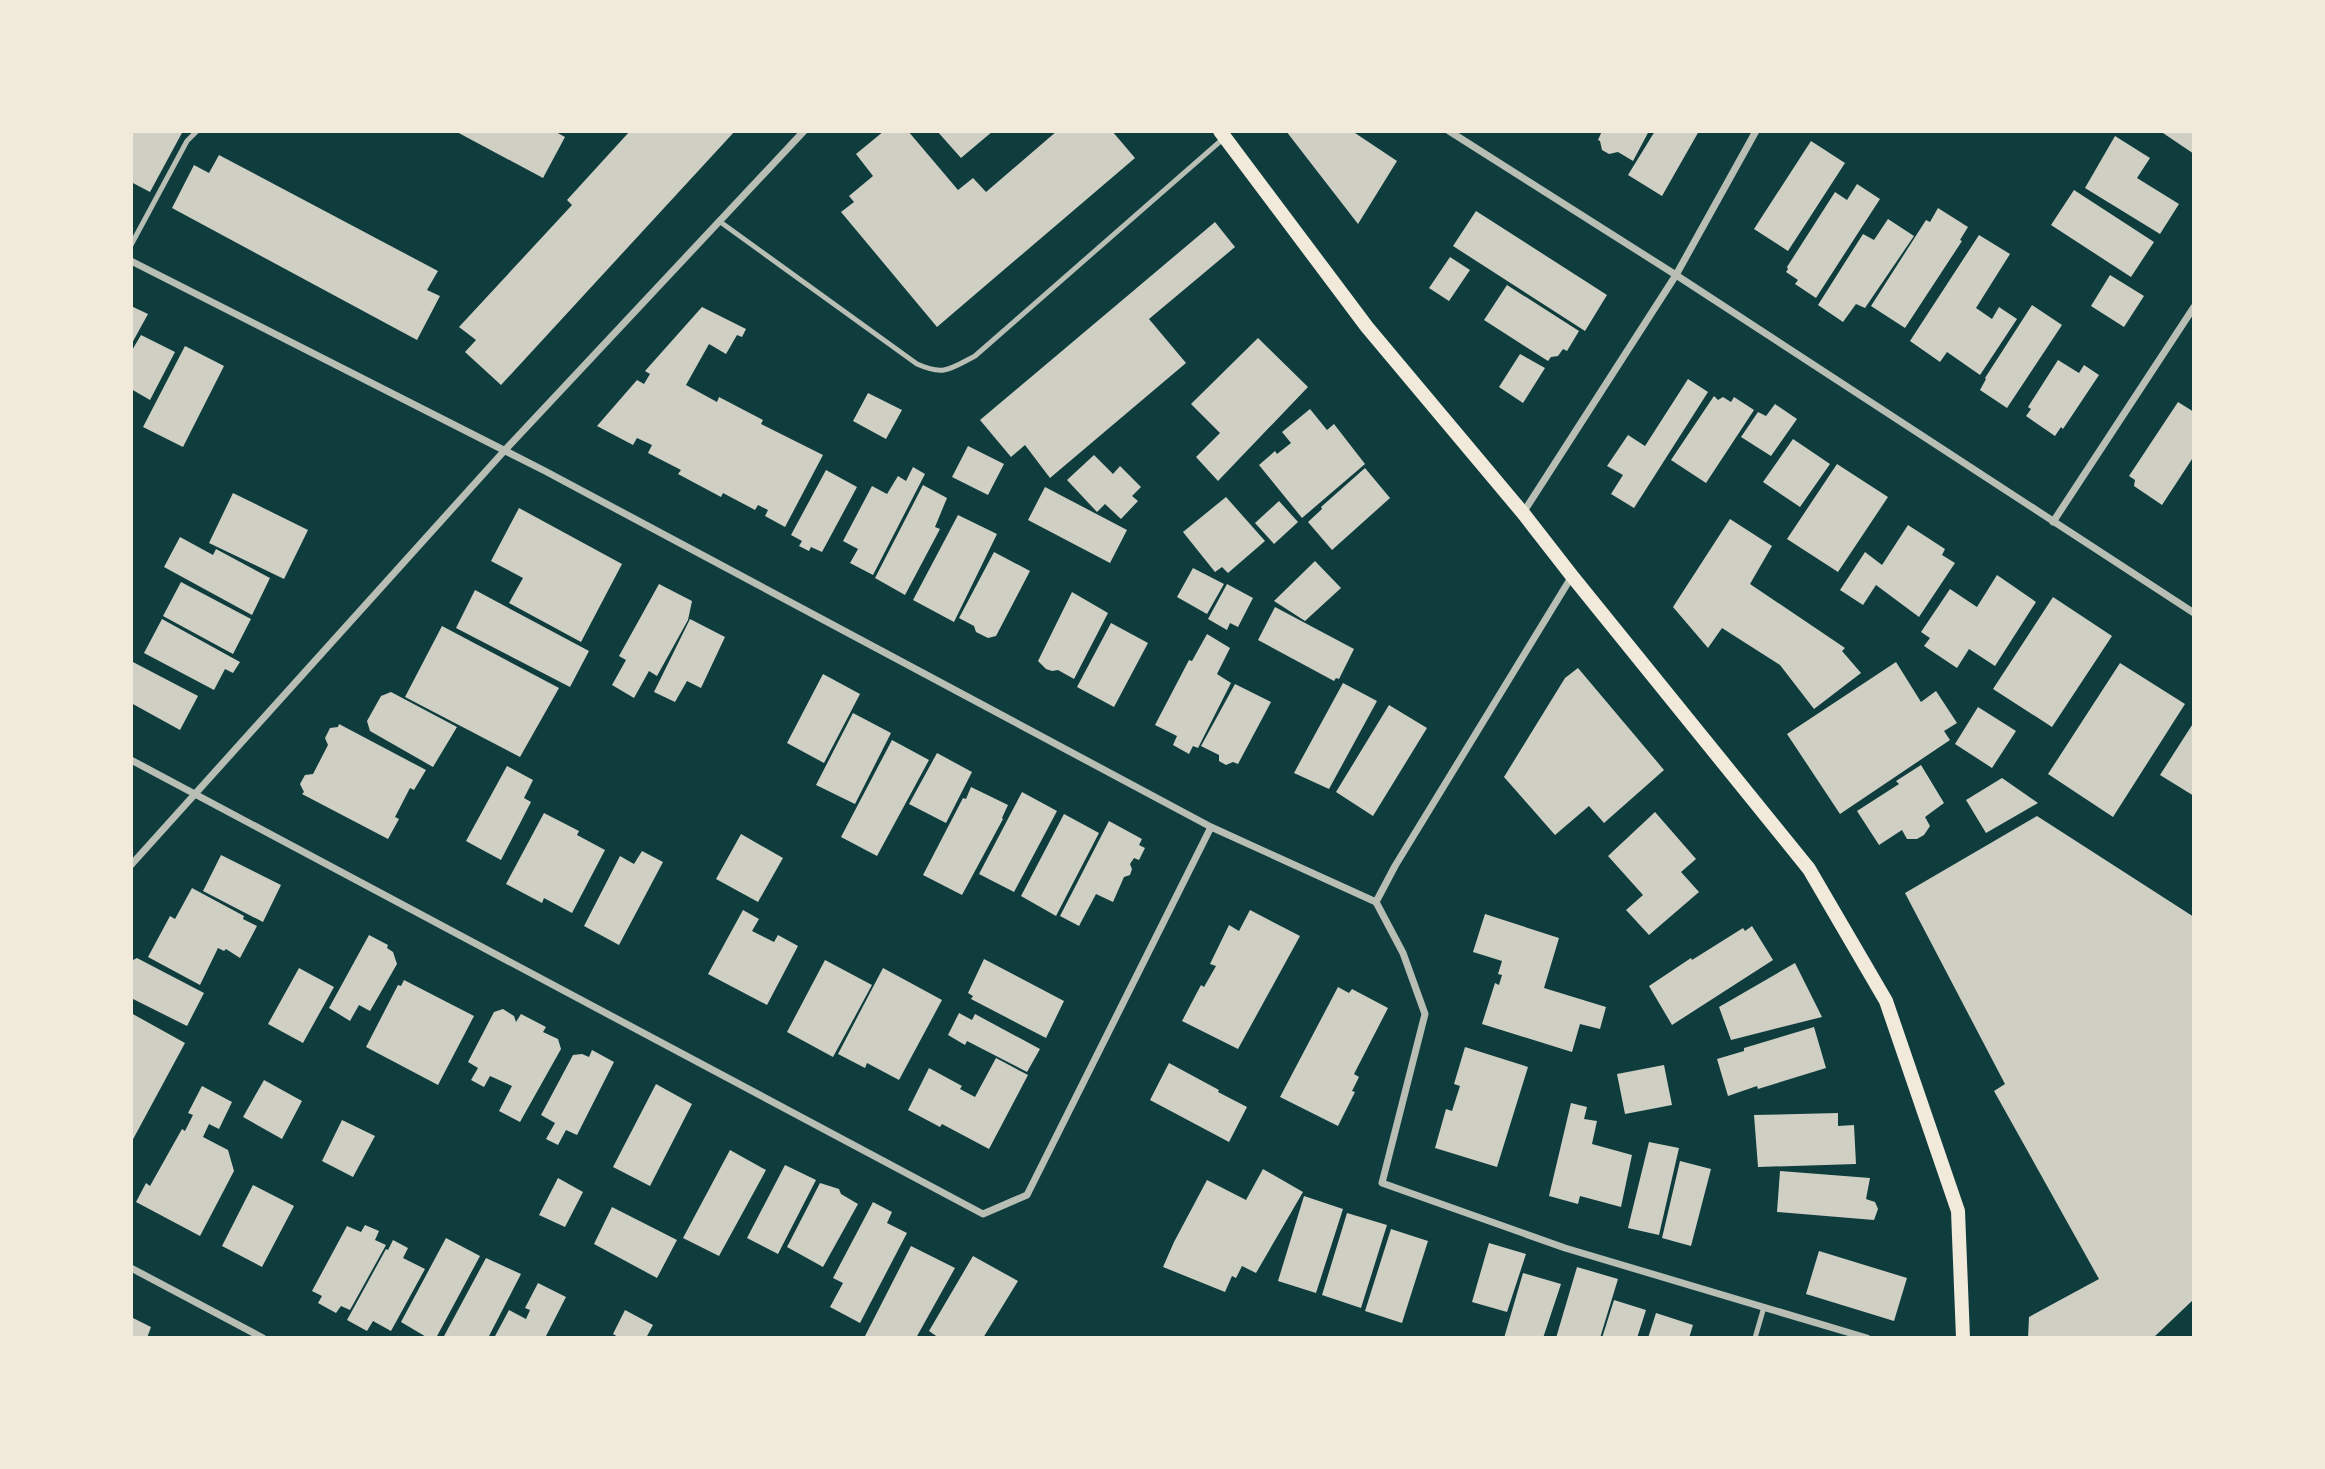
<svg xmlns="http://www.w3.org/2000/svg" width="2325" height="1469" font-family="Karla,sans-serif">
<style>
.building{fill:#cfcfc3}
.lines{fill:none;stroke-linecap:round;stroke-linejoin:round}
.service{stroke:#b8beb3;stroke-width:5}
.minor{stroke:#b8beb3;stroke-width:7}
.secondary{stroke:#f1e9da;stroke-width:14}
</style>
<rect width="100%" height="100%" fill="#0f3d3e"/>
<path class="building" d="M131,131H183L150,192L131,182Z
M455,131H554L565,137L543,178Z
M630,131H735L501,385L465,352L476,340L459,327L572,205L567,200Z
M884,131H908L958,190L973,178L986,192L1057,131H1112L1135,158L937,327L841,212L854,202L849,196L873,176L856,154Z
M937,131H993L961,158Z
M1286,131H1352L1397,161L1358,224Z
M1602,131H1649L1633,161L1618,152L1609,154L1602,150L1600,141L1598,140Z
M1655,131H1699L1662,196L1628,175Z
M2160,131H2194V154Z
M2115,136L2150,158L2137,178L2179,204L2160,234L2085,188Z
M1811,141L1845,163L1788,251L1754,229Z
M219,155L438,271L427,290L440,296L417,340L172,208L194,165L209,173Z
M1857,184L1880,199L1816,298L1795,284L1798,280L1786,272L1788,269L1787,267L1835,192L1847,200Z
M2074,190L2154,242L2131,277L2051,225Z
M1938,208L1968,227L1960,240L1962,241L1905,328L1871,306L1926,220L1930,222Z
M1476,211L1607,295L1585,331L1453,246Z
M1888,219L1914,236L1865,308L1856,304L1843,322L1818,305L1863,234L1874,240Z
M1215,222L1235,247L1149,319L1186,363L1050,478L1025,445L1011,457L980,420Z
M1979,235L2010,254L1976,308L1992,319L1999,307L2017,319L1980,375L1947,352L1940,362L1910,341Z
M1450,257L1470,270L1449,301L1429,288Z
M2110,275L2144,296L2124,327L2091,306Z
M1507,285L1579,331L1567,351L1563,349L1558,356L1551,357L1548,361L1484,320Z
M2032,305L2062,325L2007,408L1980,390L1986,379L1985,378Z
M131,306L148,314L131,345Z
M702,307L746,329L742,337L737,335L726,354L709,344L686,385L717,402L719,397L763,420L761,424L823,455L785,527L765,516L768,510L758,505L755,510L723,493L721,497L678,474L681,470L648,453L652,445L637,438L633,445L597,426L637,380L644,384L650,374L645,371Z
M141,335L175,352L150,400L131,389V352Z
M1258,338L1308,387L1218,481L1196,457L1220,433L1191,404Z
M185,346L224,366L183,447L143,427Z
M1520,354L1545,368L1523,403L1499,387Z
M2058,360L2079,373L2084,365L2099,375L2063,429L2061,427L2055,436L2026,416L2031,409L2028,407Z
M1688,379L1708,392L1634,508L1611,494L1623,475L1607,466L1628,435L1645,446Z
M868,393L902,410L886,439L853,421Z
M1714,396L1718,400L1723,397L1731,402L1734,397L1754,410L1706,483L1671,460Z
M2178,402L2194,412V456L2162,505L2134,486L2135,480L2129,476Z
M1775,404L1797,419L1771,456L1741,437L1758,412L1766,416Z
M1310,409L1327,430L1334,424L1365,464L1302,518L1259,465L1275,451L1277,454L1291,443L1282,432Z
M1793,439L1830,464L1800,507L1763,482Z
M968,446L1004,464L988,495L952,477Z
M1094,455L1113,474L1120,466L1141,487L1132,496L1138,501L1121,519L1105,504L1097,512L1067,480Z
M1837,464L1888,497L1838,572L1787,539Z
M913,467L925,474L873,575L850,563L858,549L843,541L872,486L887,494L898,476L906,481Z
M1365,468L1390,498L1332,550L1308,522L1322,509L1321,507Z
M826,470L857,487L822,552L811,547L809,551L799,546L802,541L791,535Z
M923,485L947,498L935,527L940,529L905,595L875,578Z
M1045,487L1127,530L1110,563L1028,520Z
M233,493L308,530L284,579L209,543Z
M1226,497L1265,541L1228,573L1222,567L1215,572L1183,532Z
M1279,501L1298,522L1274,544L1255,523Z
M519,508L622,564L581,642L509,603L523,578L491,561Z
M958,515L997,534L954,622L913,600Z
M1730,519L1772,546L1750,584L1845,648L1842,651L1861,673L1814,709L1780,665L1722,628L1708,648L1673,607Z
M1908,525L1945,549L1942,555L1955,563L1919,617L1876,585L1863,605L1840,590L1865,552L1882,565Z
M180,537L213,555L216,549L270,578L252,615L164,567Z
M994,552L1030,571L996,636L988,638L976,632L974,626L959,618Z
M1315,561L1341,588L1305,621L1274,601Z
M1193,568L1224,584L1207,614L1177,597Z
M1997,575L2036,602L1995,666L1969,649L1957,668L1924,646L1930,638L1921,632L1950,589L1977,607Z
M181,582L251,619L233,654L163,616Z
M659,584L692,601L688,620L657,676L649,671L634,698L612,685L626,660L619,656Z
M1227,584L1253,598L1238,627L1230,623L1227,630L1208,619Z
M475,590L589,651L570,687L456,628Z
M1072,592L1108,613L1074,679L1058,670L1052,671L1046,669L1038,661Z
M2053,597L2112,636L2052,727L1993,689Z
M1275,607L1354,649L1339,679L1336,678L1334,681L1258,640Z
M162,619L240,662L233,673L225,669L214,690L144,653Z
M690,619L725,637L701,688L687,681L675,702L654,692Z
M1111,623L1148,643L1114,707L1077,687Z
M442,626L559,688L520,757L405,697Z
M1207,634L1230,648L1217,674L1231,683L1198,748L1193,746L1189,754L1173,745L1177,736L1155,725L1189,660L1192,661Z
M131,661L198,696L180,730L131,703Z
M1896,662L1921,702L1936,691L1957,723L1944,731L1950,740L1840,814L1787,734Z
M2120,663L2185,704L2113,817L2048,774Z
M1578,668L1664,770L1604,823L1589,806L1555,835L1504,777L1565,678Z
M823,674L860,694L824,763L787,743Z
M1343,683L1377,701L1329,789L1294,773Z
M1235,684L1271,702L1238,764L1233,762L1226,765L1219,761V755L1201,746Z
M391,692L457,727L433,767L370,731L367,721L381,696Z
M1389,705L1427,728L1373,816L1336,792Z
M1978,707L2016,731L1992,768L1955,744Z
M853,713L891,733L855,804L816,785Z
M2194,722V796L2160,775Z
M339,724L426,770L414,790L410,788L395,817L399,819L388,839L302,794L304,792L300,784L305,775L313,774L328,745L325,738L330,728L338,727Z
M892,740L929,760L877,856L841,837Z
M937,753L972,772L946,823L909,804Z
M1921,765L1944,803L1925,817L1930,826L1924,835L1917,839H1907L1902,830L1879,845L1857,811L1899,784L1896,781Z
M507,766L533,780L524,798L531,802L501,860L466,841Z
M2002,778L2038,803L1986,833L1966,800Z
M971,787L1008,805L1002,818L1003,819L962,895L923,875L963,798L966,799Z
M1022,792L1057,811L1014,892L979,874Z
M1655,812L1696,859L1681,872L1699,892L1649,935L1626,910L1643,895L1608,856Z
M544,813L579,831L577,835L605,850L572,913L544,898L542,903L506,884Z
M1064,814L1099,833L1056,916L1021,896Z
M2037,816L2194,917V1299L2153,1338H2028L2029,1317L2099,1279L1994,1091L2005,1084L1905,893Z
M1109,821L1142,839L1139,845L1145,848L1139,860L1134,858L1130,864L1132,869L1130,875L1124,877L1113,902L1096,894L1079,926L1060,916Z
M741,834L783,858L758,902L716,879Z
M642,851L663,862L619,945L584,926L620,856L634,864Z
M221,855L281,885L263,922L203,891Z
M192,888L244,916L243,919L257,926L240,958L226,949L224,951L218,948L200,985L148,957L170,916L175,919Z
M743,910L759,919L752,931L774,942L778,935L798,946L767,1005L708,974Z
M1250,910L1300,936L1238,1049L1182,1021L1201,985L1204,987L1216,966L1210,964L1229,925L1239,931Z
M1485,914L1559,938L1544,988L1606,1007L1600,1029L1580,1024L1572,1052L1482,1024L1495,983L1499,985L1502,975L1498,974L1502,961L1473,952Z
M1752,926L1773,960L1672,1025L1649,986L1691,958L1692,960L1743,928L1745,931Z
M369,935L388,945L387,948L393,952L397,964L370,1011L359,1005L350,1021L329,1008Z
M137,958L204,993L187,1026L131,998V961Z
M984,959L1064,1001L1046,1038L971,999L973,996L968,993Z
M825,960L872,985L833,1057L787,1032Z
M1795,963L1822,1017L1731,1040L1719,1007Z
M299,968L334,987L303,1043L268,1024Z
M883,968L942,1000L899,1080L867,1063L865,1068L838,1054Z
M404,980L474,1016L438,1085L366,1047L398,985L401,986Z
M1338,987L1349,993L1352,989L1388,1008L1354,1074L1359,1077L1352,1091L1355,1092L1338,1126L1280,1097Z
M503,1009L514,1016L516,1022L521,1014L546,1027L543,1032L558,1039L561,1049L520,1122L499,1111L512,1086L490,1076L484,1087L471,1080L478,1068L468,1062L494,1012Z
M131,1013L185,1043L131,1143Z
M959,1013L972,1020L975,1014L1040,1049L1027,1072L967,1041L965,1045L948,1035Z
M1814,1027L1826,1068L1758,1089L1757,1086L1728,1096L1717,1059L1744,1051V1048Z
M1465,1047L1528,1067L1497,1167L1435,1148L1446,1109L1452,1111L1460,1086L1454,1084Z
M592,1050L614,1062L577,1135L566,1130L558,1145L546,1139L555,1123L541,1115L573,1055L582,1054L589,1057Z
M996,1058L1028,1075L989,1149L942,1124L940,1127L908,1110L929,1068L962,1086L960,1089L975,1097Z
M1169,1063L1219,1090L1218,1092L1247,1107L1229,1142L1150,1100Z
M1664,1065L1672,1105L1625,1114L1617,1074Z
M264,1080L302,1101L282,1139L243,1117Z
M656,1084L692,1104L650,1186L613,1167Z
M202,1086L232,1102L219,1129L209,1124L203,1137L228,1150L234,1171L200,1236L136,1202L146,1183L150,1186L182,1129L185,1131L193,1115L188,1113Z
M1571,1103L1587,1107L1584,1119L1597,1121L1592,1144L1632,1155L1621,1207L1580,1196L1578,1204L1549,1196Z
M1838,1113V1126L1854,1125L1856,1164L1758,1167L1754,1115Z
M342,1120L375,1136L353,1177L322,1161Z
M1649,1142L1679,1148L1659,1235L1628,1228Z
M730,1150L766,1170L719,1256L683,1238Z
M1680,1161L1711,1169L1691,1246L1662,1238Z
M785,1165L816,1180L778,1254L747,1238Z
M1263,1169L1303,1192L1256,1273L1242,1266L1236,1278L1232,1276L1225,1292L1163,1267L1174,1242L1207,1180L1246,1200Z
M1780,1171L1870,1178L1866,1199L1875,1202L1878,1209L1874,1220L1777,1212Z
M558,1178L583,1192L565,1227L539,1215Z
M820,1183L839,1189L841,1194L858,1204L823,1267L787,1247Z
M253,1185L294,1206L262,1267L222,1246Z
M1304,1196L1343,1209L1316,1293L1278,1281Z
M873,1202L892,1212L887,1223L907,1233L860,1323L830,1307L843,1283L833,1278Z
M612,1207L677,1240L657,1278L594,1244Z
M1347,1213L1387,1225L1361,1308L1322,1295Z
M365,1225L379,1231L375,1240L386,1245L350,1310L341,1306L336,1313L318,1303L322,1296L312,1291L347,1226L361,1232Z
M1391,1229L1428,1241L1402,1323L1365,1311Z
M446,1238L480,1256L436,1338H428L401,1322Z
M393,1240L408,1248L403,1258L425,1269L391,1331L373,1321L367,1331L347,1320L386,1249L388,1250Z
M1489,1243L1526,1254L1507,1312L1472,1302Z
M911,1246L955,1268L916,1338H864Z
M1819,1251L1907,1278L1894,1321L1806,1294Z
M973,1256L1018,1281L983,1338H939L929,1331Z
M486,1258L521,1274L488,1338H443Z
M1577,1267L1618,1279L1600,1338H1556Z
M1523,1273L1561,1284L1543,1338H1504Z
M538,1283L566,1297L545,1338H494L509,1310L526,1319L530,1310L525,1308Z
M1614,1300L1646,1310L1637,1338H1602Z
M625,1310L653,1325L646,1338H620L613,1334Z
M1656,1313L1693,1325L1689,1338H1648Z
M131,1317L151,1327L147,1338H131Z"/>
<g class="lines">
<path class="service" d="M719,221L917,364C944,376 950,369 975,356L1224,138
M131,245L187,141L197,131
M1755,1338L1764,1307"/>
<path class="minor" d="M1449,131L1676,275L2194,613
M131,261L545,471L1211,827L1376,902
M1523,513L1676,275L1756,131
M2053,522L2194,307
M131,760L983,1214L1027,1195L1211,827
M131,865L505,450L804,131
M1376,902L1403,953L1425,1014L1382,1183L1565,1248L1867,1338
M1376,902L1395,866L1572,576
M131,1268L263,1338"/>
<path class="secondary" d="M1220,131L1367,327L1523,513L1572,576L1809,869L1886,1001L1958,1211L1963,1338"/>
</g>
<rect width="2325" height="1469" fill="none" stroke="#f1e9da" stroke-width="266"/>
</svg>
